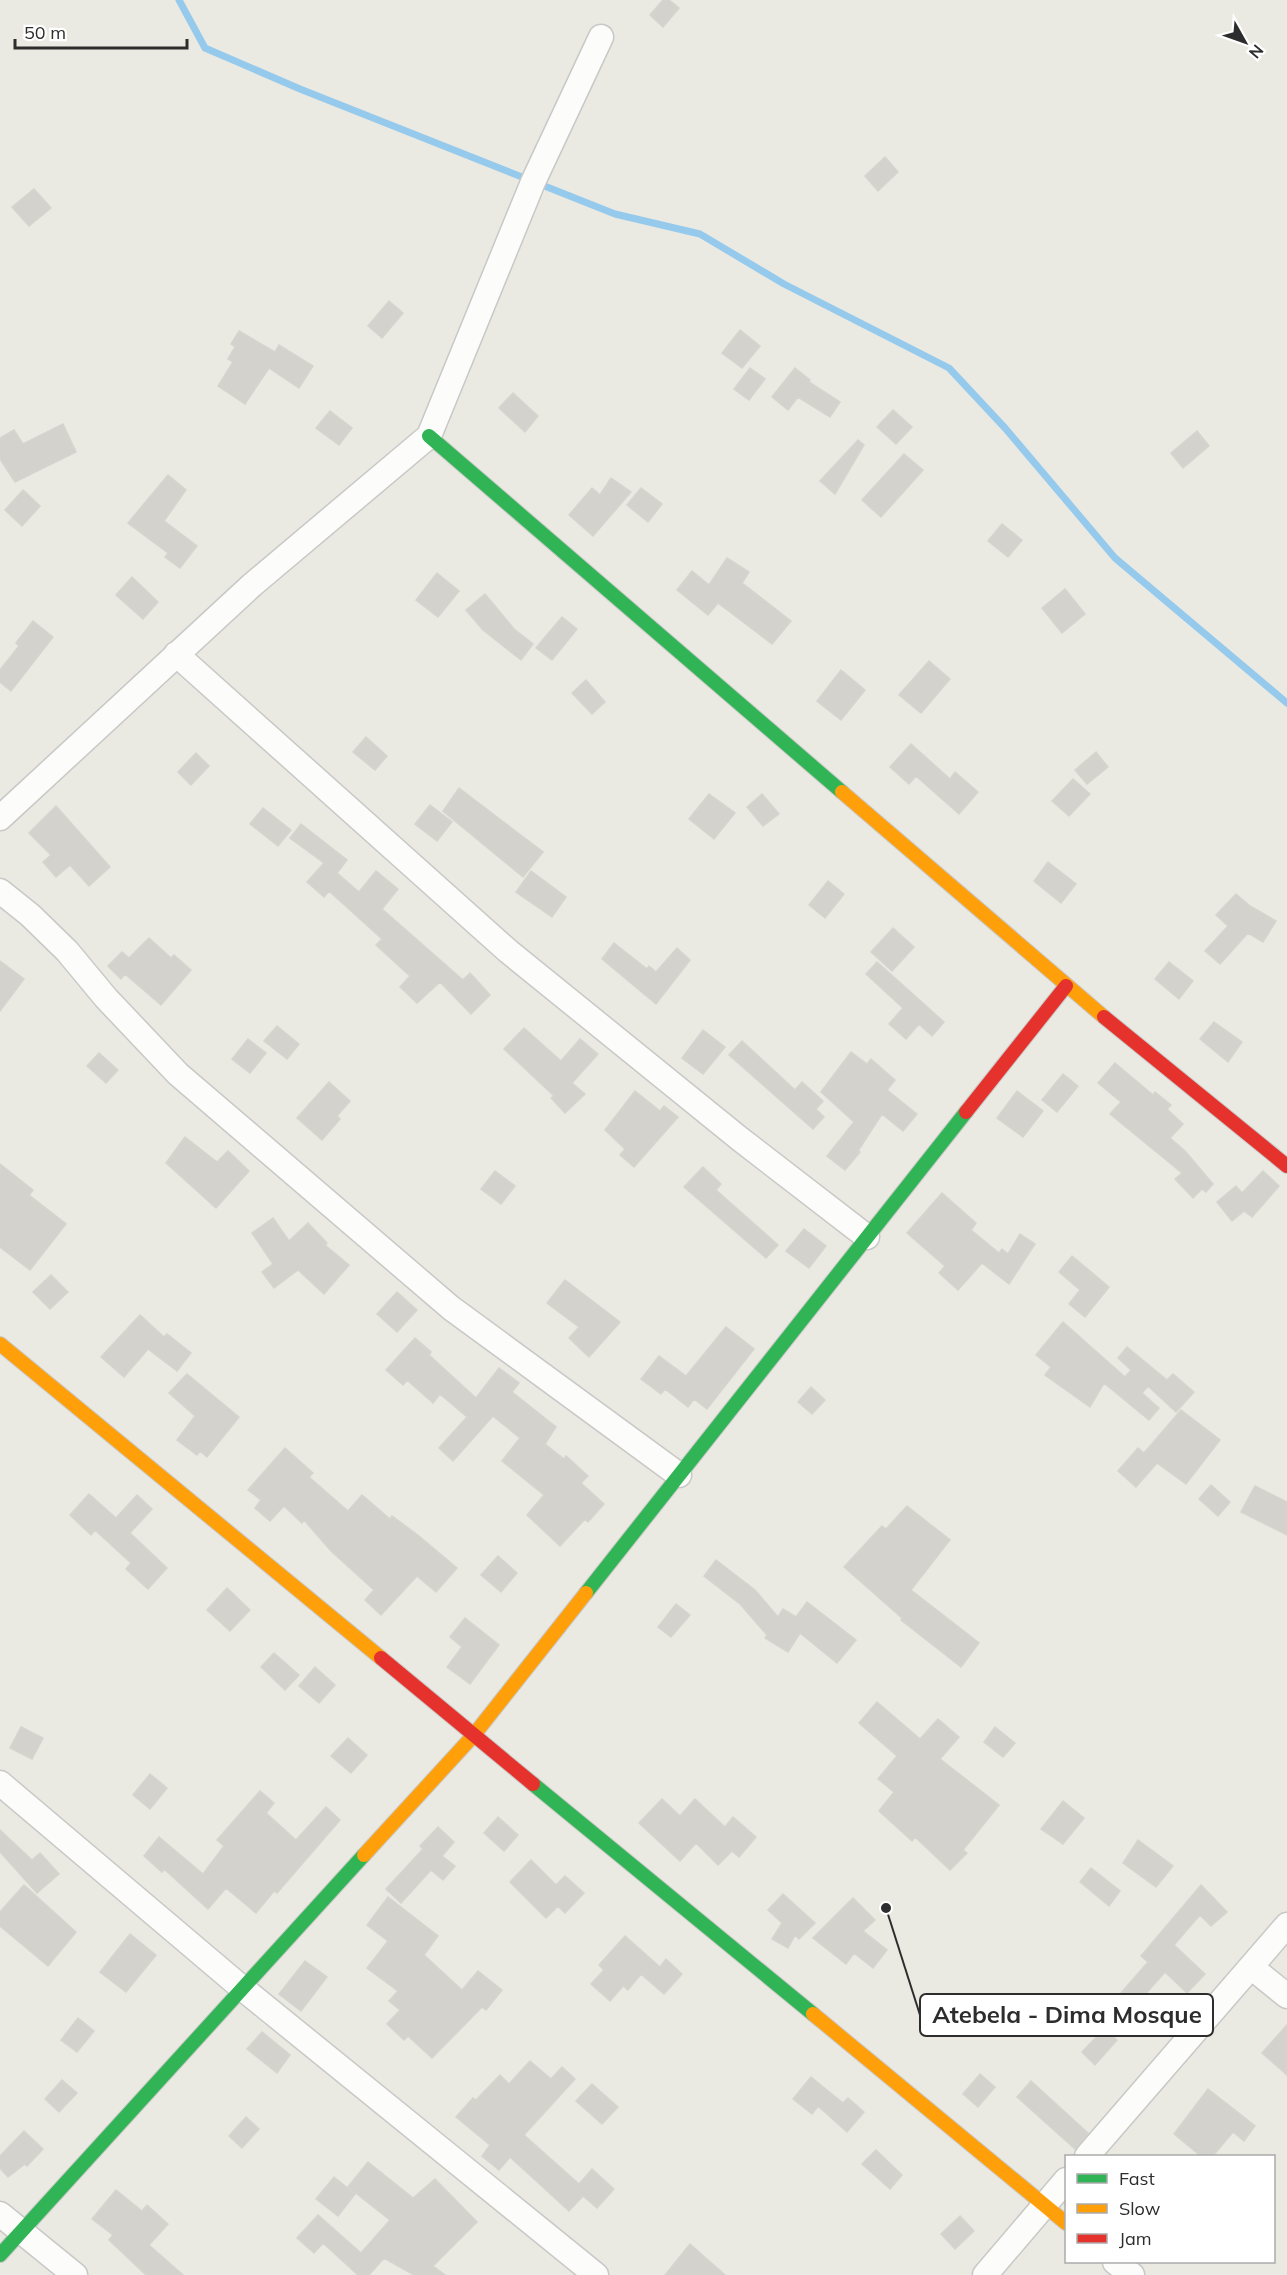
<svg xmlns="http://www.w3.org/2000/svg" width="1287" height="2275" font-family="Mulish,sans-serif">
<style>
.lines{fill:none;stroke-linecap:round;stroke-linejoin:round}
.stream{stroke:#95caed;stroke-width:7}
.building{fill:#d3d2cd;stroke:#d5d4ce;stroke-width:1.5}
.street-casing{stroke:#c8c8c7;stroke-width:27}
.fast-casing{stroke:#c8c8c7;stroke-width:16}
.slow-casing{stroke:#c8c8c7;stroke-width:16}
.jam-casing{stroke:#c8c8c7;stroke-width:16}
.street{stroke:#fcfcfb;stroke-width:24}
.fast{stroke:#30b455;stroke-width:14}
.slow{stroke:#ff9f0a;stroke-width:14}
.jam{stroke:#e5322d;stroke-width:14}
.leader{fill:none;stroke:#2d2d2d;stroke-width:2}
.callout-dot{fill:#2d2d2d;stroke:#fff;stroke-width:2}
.callout{fill:#fff;stroke:#2d2d2d;stroke-width:2}
.callout-label{font-size:24px;text-anchor:middle;font-weight:bold;fill:#2d2d2d}
</style>
<rect width="100%" height="100%" fill="#eae9e2"/>
<g class="lines">
<path class="stream" d="M179,0L205,48L300,89L615,214L700,234L784,284L949,368L1005,428L1115,558L1287,703"/>
</g>
<path class="building" d="M663,0H669L679,8L663,27L650,15Z
M885,157L898,172L878,191L865,176Z
M34,189L51,208L29,226L12,207Z
M389,301L403,313L382,338L368,326Z
M740,330L760,346L742,368L722,353Z
M239,331L275,352L279,345L313,366L299,388L269,368L245,404L218,386L233,362L228,359L235,347L231,344Z
M750,368L765,379L749,400L734,389Z
M795,368L810,380L809,382L840,402L830,417L798,397L788,410L772,397Z
M513,393L538,416L525,432L499,408Z
M893,410L912,427L896,444L877,427Z
M330,411L352,428L339,445L316,428Z
M63,424L76,452L15,482L0,459V438L14,430L23,444Z
M1197,431L1209,446L1183,468L1171,453Z
M858,440L864,445L835,494L820,481Z
M904,454L923,470L881,517L862,500Z
M168,475L186,490L164,521L197,546L180,568L165,557L168,553L128,523Z
M611,478L631,492L593,536L569,515L592,488L600,495Z
M641,488L662,504L648,522L627,505Z
M23,490L40,506L22,526L5,510Z
M1002,524L1022,540L1008,557L988,541Z
M727,558L749,572L742,583L791,621L772,644L718,603L708,615L677,590L692,571L709,585Z
M437,573L459,591L438,617L416,600Z
M132,577L158,602L143,619L116,595Z
M1065,589L1085,614L1062,633L1042,608Z
M485,594L514,629L533,644L521,660L483,630L466,610Z
M562,617L577,629L552,660L536,648Z
M33,621L53,637L11,691L0,682V670L19,646L16,643Z
M929,661L950,679L921,713L899,695Z
M841,670L865,690L841,720L817,701Z
M586,680L605,702L592,714L572,693Z
M366,737L387,756L375,770L353,752Z
M911,744L950,779L955,772L978,792L959,814L916,776L909,784L890,767Z
M1096,752L1108,767L1087,784L1075,770Z
M196,753L209,766L191,785L178,772Z
M1073,779L1090,794L1069,816L1052,801Z
M459,788L543,852L523,877L443,811Z
M709,794L735,813L714,839L689,819Z
M762,794L779,814L763,826L747,807Z
M430,805L452,822L437,841L415,824Z
M56,806L110,867L89,886L70,865L56,877L43,862L51,855L29,833Z
M263,808L291,830L278,846L250,824Z
M301,824L347,860L337,873L359,892L376,871L398,889L382,909L463,980L470,973L490,995L471,1014L440,982L417,1003L400,987L410,976L376,945L382,939L329,891L324,897L307,882L324,863L290,838Z
M1048,862L1076,884L1061,903L1034,881Z
M531,871L566,897L552,917L516,892Z
M828,881L844,894L825,918L809,905Z
M1236,894L1250,906L1276,921L1263,942L1248,933L1220,964L1205,951L1228,926L1216,915Z
M893,928L914,947L892,971L871,952Z
M149,938L171,958L174,955L191,970L161,1005L125,974L121,979L108,966L122,952L129,958Z
M614,943L647,969L649,966L656,972L677,948L690,960L656,1004L602,959Z
M0,961L24,979L0,1011Z
M877,962L944,1022L932,1036L919,1024L906,1039L889,1024L903,1008L866,974Z
M1169,962L1193,981L1179,999L1155,979Z
M1214,1022L1242,1042L1228,1062L1200,1039Z
M277,1026L299,1044L287,1059L264,1041Z
M524,1028L561,1061L580,1039L598,1054L572,1083L585,1094L565,1113L551,1098L554,1096L504,1049Z
M703,1030L725,1047L703,1074L682,1058Z
M248,1039L266,1053L250,1073L232,1059Z
M742,1041L795,1090L802,1082L823,1101L816,1109L824,1117L813,1129L729,1055Z
M851,1052L867,1064L871,1059L895,1080L887,1090L917,1114L903,1131L882,1114L858,1151L860,1152L845,1170L827,1156L854,1122L821,1092Z
M99,1053L118,1070L106,1083L87,1066Z
M1115,1063L1153,1095L1155,1092L1171,1105L1167,1109L1183,1124L1170,1138L1185,1151L1213,1184L1206,1192L1202,1189L1193,1198L1175,1179L1182,1173L1110,1114L1121,1102L1098,1083Z
M1063,1074L1078,1086L1057,1112L1042,1100Z
M329,1082L350,1101L337,1116L340,1119L322,1140L297,1118Z
M635,1091L660,1111L664,1106L678,1117L634,1167L620,1155L625,1149L605,1130Z
M1017,1091L1043,1111L1023,1137L997,1118Z
M185,1137L217,1162L228,1151L249,1171L216,1208L166,1163Z
M0,1164L33,1190L29,1195L66,1224L30,1270L0,1247Z
M703,1167L721,1184L716,1190L778,1245L766,1258L684,1187Z
M495,1171L515,1186L501,1204L481,1189Z
M1263,1171L1279,1186L1252,1217L1244,1211L1232,1221L1217,1202L1236,1186L1242,1193Z
M942,1193L976,1223L971,1230L999,1253L1002,1249L1008,1254L1020,1234L1035,1244L1009,1284L982,1263L958,1290L939,1273L945,1266L907,1233Z
M273,1218L289,1241L308,1223L327,1243L325,1245L349,1265L324,1294L298,1270L274,1288L262,1272L273,1264L252,1233Z
M804,1229L826,1246L809,1268L786,1251Z
M1072,1256L1109,1287L1085,1317L1069,1304L1080,1290L1059,1272Z
M51,1275L68,1292L50,1309L33,1292Z
M565,1280L620,1322L589,1357L569,1338L579,1327L547,1303Z
M397,1292L417,1310L397,1332L377,1314Z
M140,1315L164,1337L167,1334L191,1353L177,1371L148,1349L124,1377L101,1357Z
M1063,1322L1125,1377L1131,1370L1118,1358L1127,1347L1167,1380L1173,1374L1194,1392L1176,1412L1148,1386L1142,1393L1159,1408L1149,1420L1104,1383L1090,1407L1045,1375L1051,1367L1036,1355Z
M726,1327L754,1349L707,1409L694,1399L688,1407L665,1389L661,1394L641,1379L659,1356L686,1376Z
M415,1338L431,1352L429,1355L476,1398L499,1368L519,1383L512,1392L556,1427L545,1444L564,1459L566,1456L588,1476L581,1483L604,1504L588,1522L585,1519L560,1546L527,1515L544,1495L502,1461L520,1438L493,1416L453,1461L439,1448L467,1417L440,1394L433,1403L407,1380L403,1385L386,1370Z
M187,1374L239,1417L207,1457L200,1451L197,1455L177,1440L195,1416L169,1393Z
M811,1387L825,1400L812,1414L798,1402Z
M1181,1410L1220,1440L1186,1484L1157,1463L1136,1487L1118,1471L1138,1448L1144,1453Z
M285,1448L313,1473L309,1477L348,1511L362,1495L390,1519L392,1516L419,1536L457,1568L436,1592L417,1576L381,1615L365,1600L374,1590L331,1551L304,1520L302,1523L284,1506L270,1521L255,1508L261,1500L248,1490Z
M1211,1485L1230,1502L1218,1516L1199,1499Z
M1255,1486L1287,1502V1535L1241,1512Z
M89,1494L116,1518L137,1495L152,1509L130,1533L167,1568L148,1589L126,1569L131,1563L95,1530L91,1535L70,1515Z
M907,1506L950,1540L911,1590L979,1643L961,1667L901,1620L902,1618L844,1567L882,1526L886,1529Z
M498,1556L517,1573L501,1592L481,1575Z
M716,1560L755,1590L778,1617L783,1609L796,1617L807,1602L856,1640L837,1663L800,1633L788,1652L765,1638L767,1635L740,1604L704,1576Z
M227,1588L250,1610L230,1631L207,1610Z
M676,1604L690,1615L671,1637L658,1627Z
M465,1618L499,1645L470,1684L447,1667L462,1647L450,1637Z
M274,1653L299,1675L285,1690L261,1667Z
M315,1667L335,1685L319,1703L299,1686Z
M877,1702L920,1739L938,1719L959,1737L940,1759L999,1805L963,1850L967,1853L950,1870L915,1837L912,1841L879,1811L894,1792L878,1779L897,1756L859,1723Z
M21,1727L43,1738L32,1759L10,1748Z
M995,1727L1015,1743L1003,1757L984,1742Z
M348,1738L367,1755L351,1773L331,1756Z
M150,1774L167,1788L150,1809L133,1795Z
M260,1791L274,1803L266,1813L296,1840L326,1807L340,1820L277,1893L274,1891L256,1913L226,1888L208,1909L164,1869L162,1872L144,1856L159,1837L203,1874L224,1846L217,1840Z
M662,1799L680,1816L695,1799L725,1827L733,1817L756,1837L739,1857L732,1851L718,1865L696,1843L680,1861L639,1823Z
M1063,1801L1084,1818L1063,1844L1041,1829Z
M498,1817L518,1835L504,1851L484,1833Z
M438,1827L454,1842L442,1856L455,1866L443,1880L431,1870L401,1903L386,1889L423,1849L420,1846Z
M0,1830L32,1860L40,1853L59,1874L37,1893L0,1852Z
M1138,1840L1173,1866L1156,1887L1123,1863Z
M531,1860L556,1885L565,1876L584,1893L565,1913L558,1906L546,1918L510,1882Z
M1091,1868L1120,1891L1109,1906L1080,1882Z
M24,1885L76,1932L48,1966L0,1926V1912Z
M1201,1885L1227,1912L1211,1926L1200,1915L1174,1945L1205,1974L1187,1993L1165,1972L1136,2005L1121,1993L1148,1962L1141,1956Z
M783,1894L815,1923L799,1939L795,1935L788,1948L772,1939L782,1923L768,1910Z
M388,1897L438,1936L424,1955L462,1990L478,1971L502,1990L486,2010L482,2007L432,2058L408,2036L404,2040L387,2024L400,2010L389,2001L398,1991L367,1968L388,1941L367,1925Z
M853,1898L875,1920L863,1931L887,1950L873,1968L854,1953L846,1964L813,1938Z
M130,1934L156,1955L126,1992L100,1972Z
M625,1936L660,1967L666,1959L682,1974L664,1994L641,1974L628,1990L623,1986L610,2001L591,1984L604,1970L599,1965Z
M305,1961L327,1977L301,2011L279,1994Z
M78,2018L94,2031L77,2052L61,2040Z
M1287,2025V2075L1262,2053Z
M1104,2029L1117,2040L1095,2065L1082,2052Z
M262,2032L290,2055L277,2073L247,2049Z
M530,2061L551,2079L562,2067L575,2079L524,2135L579,2184L592,2169L614,2189L597,2208L583,2196L569,2211L510,2157L499,2170L482,2156L490,2145L456,2117L473,2098L476,2100L500,2075L509,2084Z
M980,2074L995,2087L978,2107L963,2094Z
M811,2077L843,2103L848,2098L864,2112L847,2132L818,2106L812,2114L793,2099Z
M62,2080L77,2093L59,2112L45,2099Z
M1031,2081L1088,2133L1075,2149L1017,2097Z
M592,2084L618,2107L602,2124L576,2101Z
M1208,2089L1255,2126L1244,2141L1233,2132L1212,2157H1202L1174,2134Z
M246,2117L259,2129L242,2148L229,2136Z
M24,2131L43,2149L27,2166L25,2164L8,2177L0,2168V2156Z
M876,2150L902,2175L890,2189L862,2164Z
M368,2162L413,2198L435,2179L477,2222L433,2266L445,2275H414L384,2258L369,2275H358L323,2243L314,2253L297,2238L318,2215L361,2253L390,2220L348,2187Z
M334,2177L355,2194L338,2216L316,2199Z
M116,2190L142,2211L147,2205L168,2224L149,2245L183,2275H146L109,2240L113,2235L92,2219Z
M960,2216L974,2231L955,2249L941,2234Z
M690,2244L725,2275H665Z"/>
<g class="lines">
<defs>
<path id="street" d="M176,654L508,951L740,1139L867,1237
M0,818L252,585L429,436L533,182L601,37
M0,891L30,915L67,951L106,998L178,1074L451,1308L679,1475
M0,1783L242,1988L596,2275
M1251,1967L1287,1996
M1087,2156L1287,1925
M0,2214L75,2275
M1115,2262L1132,2275
M985,2275L1066,2180"/>
<path id="fast" d="M429,436L842,792
M586,1593L966,1112
M533,1784L813,2014
M0,2255L364,1855"/>
<path id="slow" d="M842,792L1104,1017
M0,1344L381,1658
M364,1855L473,1736L586,1593
M813,2014L1066,2223"/>
<path id="jam" d="M1104,1017L1287,1166
M966,1112L1066,986
M381,1658L533,1784"/>
</defs>
<use href="#street" class="street-casing"/>
<use href="#fast" class="fast-casing"/>
<use href="#slow" class="slow-casing"/>
<use href="#jam" class="jam-casing"/>
<use href="#street" class="street"/>
<use href="#fast" class="fast"/>
<use href="#slow" class="slow"/>
<use href="#jam" class="jam"/>
</g>
<path class="leader" d="M886 1908L920 2015"/>
<circle class="callout-dot" cx="886" cy="1908" r="6"/>
<rect class="callout" x="920" y="1994" width="293" height="42" rx="6"/>
<g class="callout-label">
<text x="1067" y="2023">Atebela - Dima Mosque</text>
</g>
<rect x="1065" y="2155" width="210" height="108" fill="#ffffff" stroke="#ababab" stroke-width="1.5"/>
<rect x="1077" y="2174" width="30" height="9" fill="#30b455" stroke="#ababab" stroke-width="1.5"/>
<text x="1119" y="2185" font-size="18" fill="#2d2d2d">Fast</text>
<rect x="1077" y="2204" width="30" height="9" fill="#ff9f0a" stroke="#ababab" stroke-width="1.5"/>
<text x="1119" y="2215" font-size="18" fill="#2d2d2d">Slow</text>
<rect x="1077" y="2234" width="30" height="9" fill="#e5322d" stroke="#ababab" stroke-width="1.5"/>
<text x="1119" y="2245" font-size="18" fill="#2d2d2d">Jam</text>
<g transform="translate(1245 42) rotate(130)" stroke="#ffffff" stroke-width="4.5" paint-order="stroke">
<path d="M0-4.5L10 22L0 15L-10 22Z" fill="#2d2d2d"/>
<text y="-9" font-size="16" font-weight="bold" text-anchor="middle" fill="#2d2d2d">N</text>
</g>
<path d="M15 39v9h172v-9" fill="none" stroke="#2d2d2d" stroke-width="3"/>
<text x="24" y="39" font-size="18" fill="#2d2d2d" stroke="#ffffff" stroke-width="4.5" paint-order="stroke">50 m</text>
</svg>
